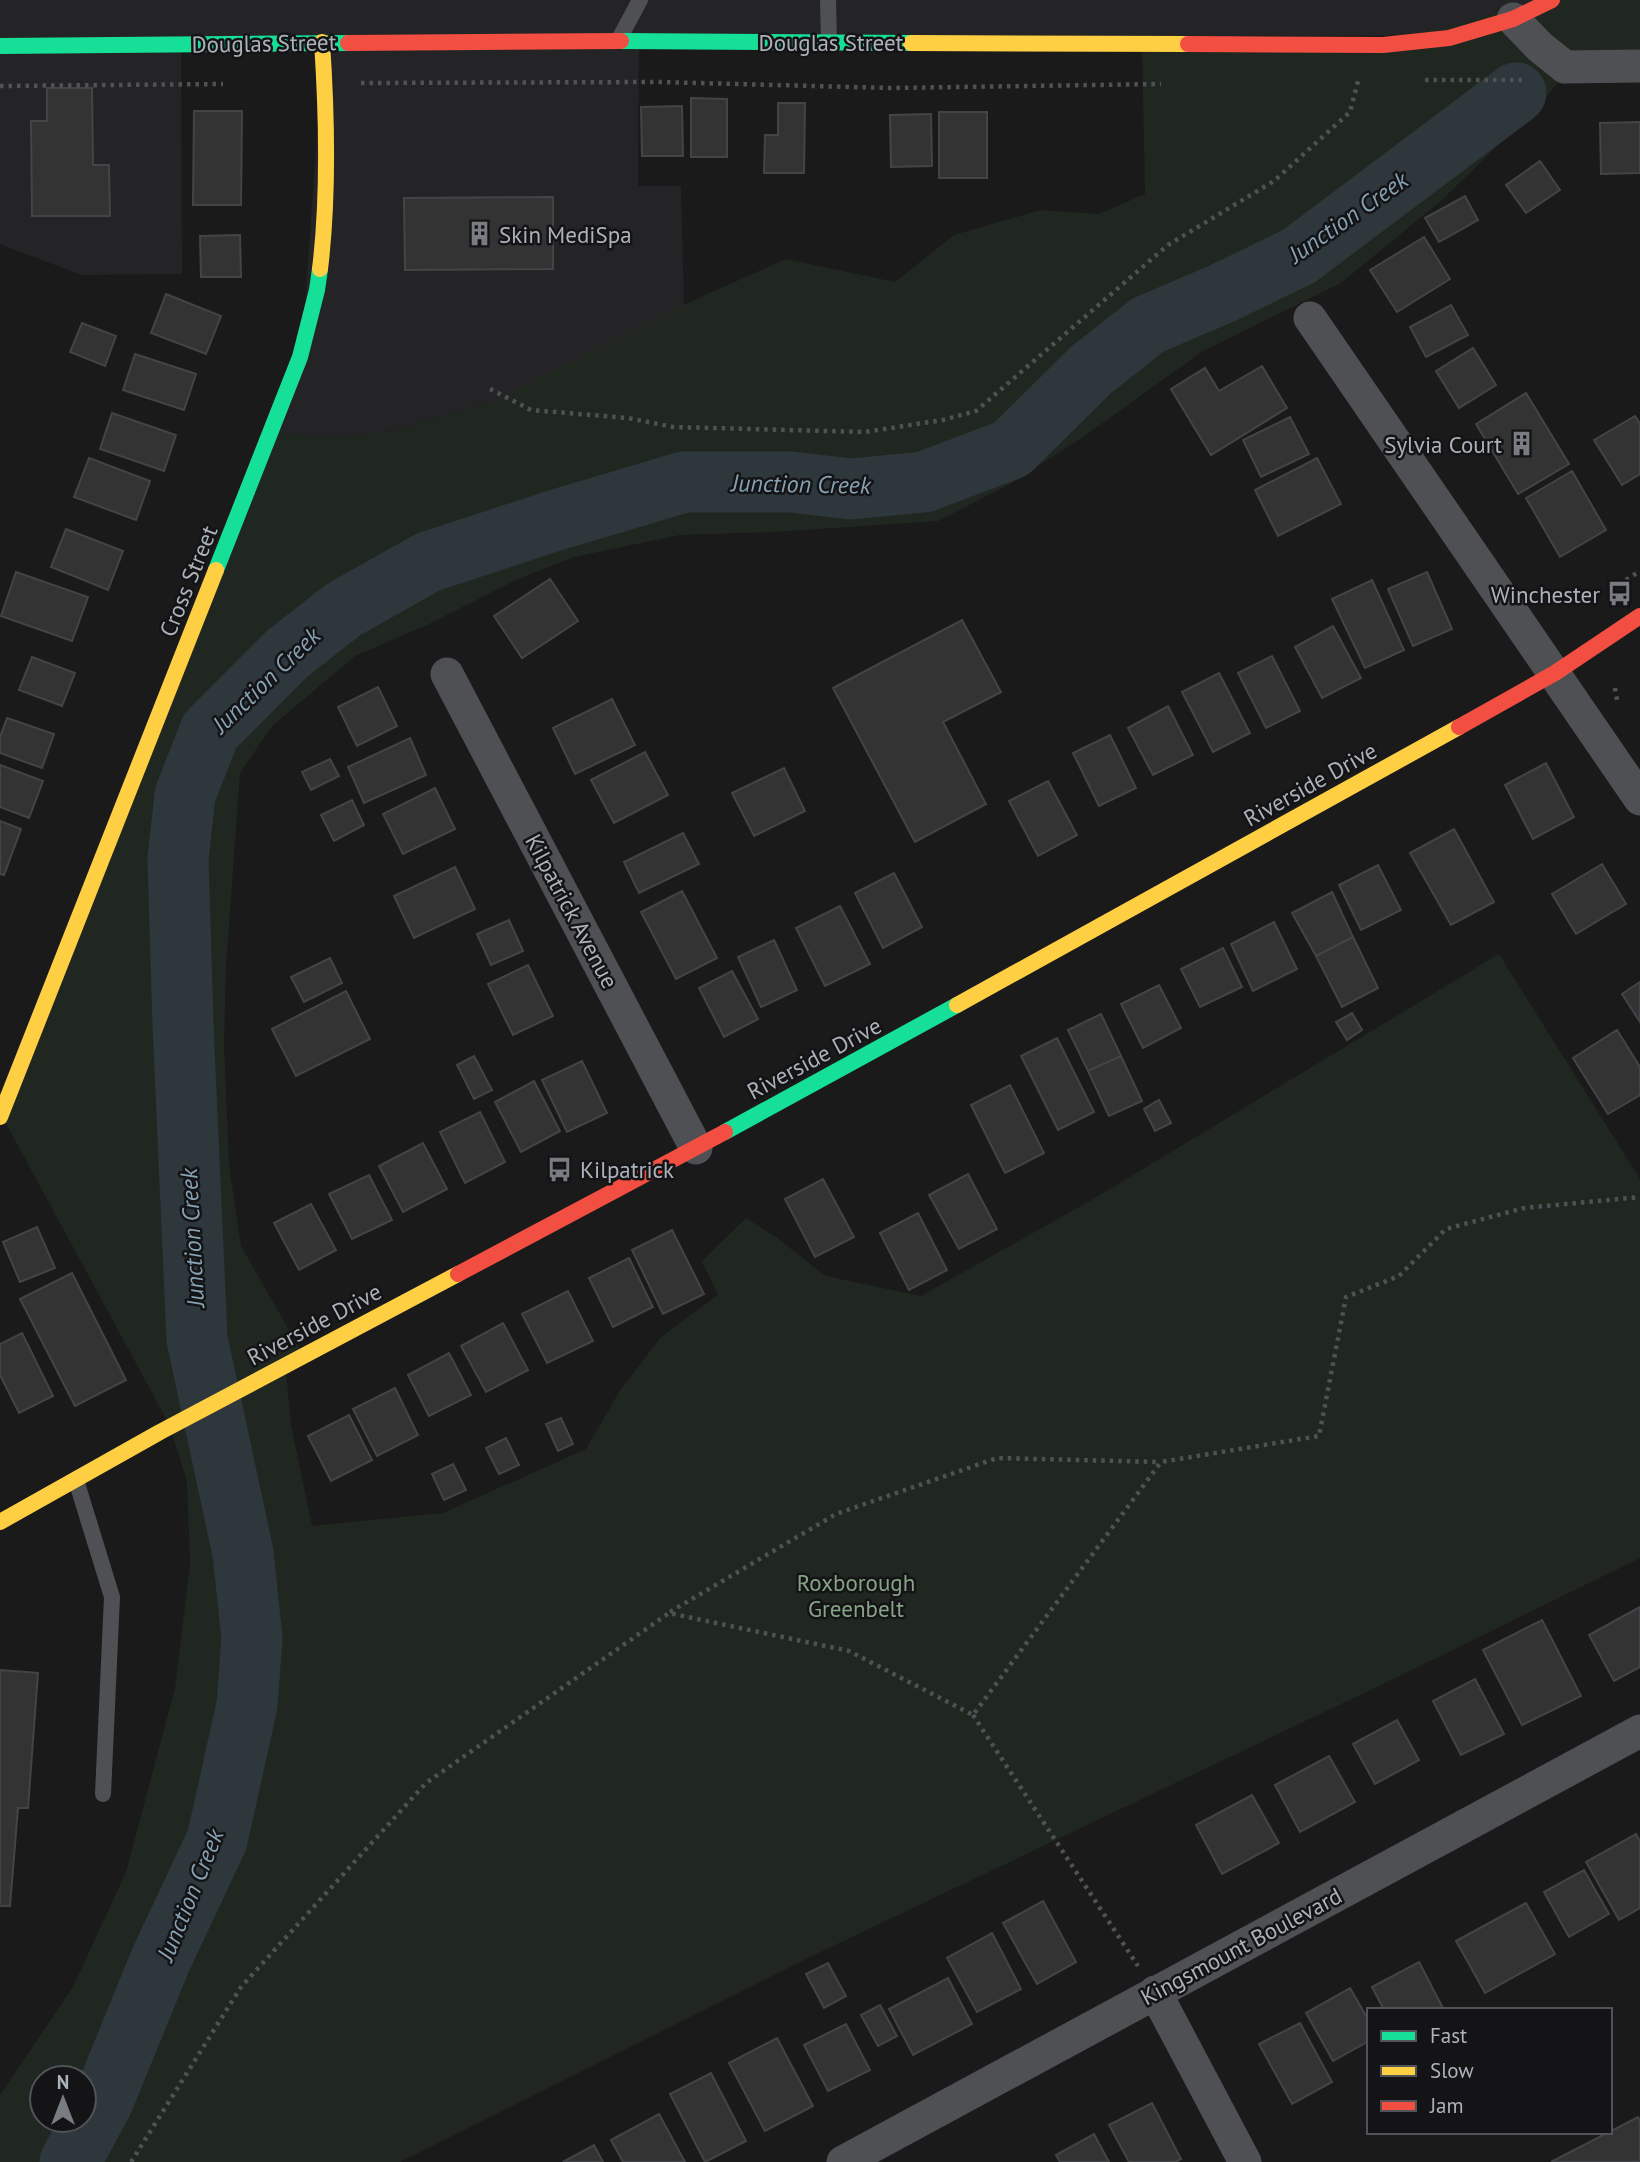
<svg xmlns="http://www.w3.org/2000/svg" width="1640" height="2162" font-family="'PT Sans',sans-serif">
<style>
.built{fill:#242426}
.green{fill:#202721;fill-rule:evenodd}
.lines{fill:none;stroke-linecap:round;stroke-linejoin:round}
.river{stroke:#2e373c;stroke-width:61}
.building{fill:#333334;stroke:#424446;stroke-width:2}
.path{stroke:#505154;stroke-width:4.5;stroke-dasharray:3.5 5;stroke-linecap:butt}
.lane{stroke:#4e5053;stroke-width:16}
.street{stroke:#4e5053;stroke-width:33}
.fast{stroke:#16e098;stroke-width:16}
.slow{stroke:#ffcf43;stroke-width:16}
.jam{stroke:#f24e42;stroke-width:16}
.labels{text-anchor:middle;dominant-baseline:central;stroke-width:5;stroke-linejoin:round;paint-order:stroke}
.street-label{font-size:23px;fill:#acb2ba;stroke:#141416}
.poi-label{font-size:23px;fill:#acb2ba;stroke:#141416;text-anchor:start}
.park-label{font-size:23px;fill:#86a485;stroke:#141416}
.water-label{font-size:24px;font-style:italic;fill:#86a2b3;stroke:#141416}
</style>
<rect width="100%" height="100%" fill="#1a1a1a"/>
<path class="built" d="M0,0H1545L1448,35L639,39L638,186H681L684,305L491,402L393,431L330,437L274,432L301,360L324,39L181,41L182,274L81,275L0,244Z"/>
<path class="green" d="M1545,0H1640V69H1570L1541,103L1442,200L1341,283L1203,351L1086,435L1012,483L938,521L774,532L680,535L574,557L520,578L427,625L355,656L272,726L240,773L226,965L224,1045L229,1165L241,1246L301,1351L285,1360L291,1425L312,1526L443,1513L586,1449L619,1392L661,1337L718,1295L702,1261L746,1218L777,1238L826,1276L921,1296L1095,1198L1499,954L1640,1179V1558L1381,1685L812,1956L400,2162H0V2095L73,1987L126,1872L175,1688L190,1564L187,1481L169,1424L3,1118L274,432L330,437L393,431L491,402L670,311L786,259L895,282L954,235L1041,210L1099,214L1145,194L1142,42L1382,43ZM42,2078H84V2120H42Z"/>
<g class="lines">
<path class="river" d="M70,2162L103,2101L161,1959L217,1840L247,1705L252,1638L243,1553L197,1339L183,1024L178,859L185,795L210,731L288,653L343,610L428,562L553,521L684,482H791L851,489L924,482L1011,449L1091,370L1148,325L1223,293L1299,256L1516,93"/>
</g>
<path class="building" d="M47,88H92L93,165H109L110,216H32L31,121H47Z
M691,98L727,99V157H691Z
M778,103H805L804,173H764L765,135H778Z
M682,106L683,156H642L641,107Z
M194,111H242L241,205H193Z
M939,112H987V178H939Z
M931,114L932,166L891,167L890,115Z
M1640,122V173L1601,174L1600,123Z
M1540,161L1560,190L1526,213L1506,185Z
M1465,196L1478,220L1439,242L1425,218Z
M553,197V269L405,270L404,198Z
M240,235L241,277H201L200,236Z
M1424,237L1450,279L1397,312L1370,270Z
M166,294L221,316L206,354L151,333Z
M1451,305L1468,335L1426,357L1410,327Z
M82,323L116,336L105,366L70,352Z
M1473,348L1496,385L1459,408L1436,371Z
M135,354L196,374L184,410L123,390Z
M1262,366L1287,408L1211,455L1171,389L1205,368L1219,391Z
M1526,393L1569,464L1518,494L1476,424Z
M112,413L176,435L164,471L100,449Z
M1635,416L1640,424V474L1622,485L1594,440Z
M1290,417L1309,454L1261,477L1243,440Z
M89,458L150,481L136,520L74,497Z
M1317,458L1341,504L1278,536L1255,490Z
M1572,471L1606,530L1560,557L1526,498Z
M66,529L123,551L108,590L51,567Z
M16,572L88,597L72,641L1,616Z
M1427,572L1452,629L1413,646L1388,589Z
M550,579L578,621L522,658L494,616Z
M1372,580L1404,650L1365,668L1332,599Z
M962,620L1001,692L943,722L986,804L915,842L833,688Z
M1333,626L1361,678L1322,698L1295,647Z
M1272,656L1300,711L1266,728L1238,673Z
M32,657L75,673L62,706L19,690Z
M1219,673L1250,733L1213,752L1182,692Z
M378,687L397,726L357,746L338,707Z
M612,699L635,745L575,774L553,728Z
M1168,706L1193,755L1153,775L1128,728Z
M7,718L54,734L42,768L0,753V737Z
M1110,735L1136,788L1099,806L1073,753Z
M410,738L426,775L364,803L348,767Z
M645,752L668,795L614,823L591,780Z
M330,759L339,776L311,790L302,772Z
M1546,763L1574,817L1533,839L1505,785Z
M0,765L43,781L29,818L0,807Z
M784,768L805,811L754,836L732,793Z
M1048,781L1077,835L1038,856L1009,801Z
M435,788L455,829L403,854L383,814Z
M352,800L364,825L334,841L321,815Z
M0,821L21,829L4,875L0,874Z
M1454,829L1494,902L1451,925L1410,853Z
M683,833L699,864L639,893L624,862Z
M1602,864L1626,904L1576,934L1552,894Z
M1378,865L1401,910L1361,930L1339,885Z
M455,867L475,909L414,938L394,896Z
M894,873L922,927L883,948L855,893Z
M682,891L717,958L676,979L641,912Z
M1332,892L1353,937L1316,956L1292,913Z
M840,906L870,964L825,986L796,928Z
M509,920L523,951L491,965L477,934Z
M1274,922L1297,969L1253,991L1231,944Z
M1353,937L1378,988L1342,1007L1316,956Z
M774,940L797,990L761,1007L738,957Z
M1223,948L1242,987L1200,1007L1181,969Z
M330,958L342,983L304,1002L291,977Z
M528,965L553,1016L513,1035L488,984Z
M732,971L758,1019L724,1037L699,988Z
M1640,982V1022L1622,994Z
M1159,985L1181,1028L1143,1048L1121,1004Z
M346,991L370,1039L296,1076L272,1029Z
M1352,1013L1362,1030L1347,1040L1336,1022Z
M1101,1014L1121,1056L1088,1071L1068,1030Z
M1617,1030L1640,1067V1095L1608,1114L1573,1058Z
M1057,1038L1094,1112L1058,1130L1021,1056Z
M474,1056L492,1090L474,1099L457,1065Z
M1121,1056L1142,1101L1109,1116L1088,1071Z
M582,1061L607,1113L567,1132L542,1080Z
M534,1081L560,1131L521,1152L495,1102Z
M1010,1085L1044,1153L1005,1173L971,1105Z
M1159,1100L1171,1123L1155,1131L1144,1109Z
M480,1112L505,1162L465,1183L440,1132Z
M423,1143L447,1189L403,1212L379,1166Z
M968,1174L997,1229L959,1249L929,1195Z
M369,1175L392,1220L352,1239L329,1194Z
M823,1179L854,1237L815,1257L785,1199Z
M311,1204L336,1250L299,1270L274,1223Z
M918,1213L947,1270L909,1290L880,1233Z
M37,1227L55,1268L20,1282L3,1242Z
M672,1230L704,1294L663,1314L632,1250Z
M629,1258L653,1307L613,1327L589,1278Z
M72,1273L126,1380L75,1406L20,1299Z
M568,1291L593,1341L547,1363L522,1314Z
M503,1323L528,1370L486,1392L461,1346Z
M22,1333L53,1396L19,1413L0,1375V1344Z
M449,1353L471,1395L429,1416L408,1375Z
M395,1388L418,1435L377,1456L353,1409Z
M349,1415L372,1460L331,1481L308,1436Z
M561,1418L573,1444L558,1451L546,1424Z
M506,1438L519,1465L499,1474L486,1448Z
M453,1464L466,1490L444,1500L432,1474Z
M1640,1607V1667L1614,1681L1589,1635Z
M1542,1620L1581,1696L1522,1725L1483,1650Z
M0,1670L38,1673L28,1808H18L10,1906H0Z
M1475,1679L1504,1734L1461,1755L1433,1701Z
M1397,1720L1419,1760L1375,1784L1353,1744Z
M1329,1756L1355,1802L1300,1832L1275,1785Z
M1252,1795L1279,1843L1222,1874L1196,1825Z
M1636,1834L1640,1841V1908L1619,1920L1586,1862Z
M1584,1870L1609,1914L1569,1937L1544,1892Z
M1043,1901L1076,1962L1037,1984L1003,1923Z
M1526,1903L1555,1954L1485,1993L1456,1941Z
M992,1933L1021,1989L977,2012L947,1958Z
M1419,1962L1444,2010H1384L1372,1987Z
M828,1963L846,1996L824,2008L806,1974Z
M948,1978L972,2024L913,2055L889,2009Z
M1350,1988L1369,2021V2041L1333,2061L1306,2013Z
M880,2005L897,2036L878,2046L861,2015Z
M1300,2023L1332,2082L1292,2104L1259,2044Z
M846,2024L870,2070L828,2091L804,2045Z
M777,2038L813,2106L765,2131L729,2063Z
M711,2073L746,2141L705,2162L670,2094Z
M1152,2103L1181,2159L1175,2162H1129L1109,2125Z
M659,2114L685,2162H623L611,2140Z
M1638,2117L1640,2121V2162H1551Z
M1094,2134L1109,2162H1060L1056,2155Z
M594,2145L603,2162H563Z"/>
<g class="lines">
<path class="path" d="M1425,80H1525
M361,83L659,82L891,88L1161,84
M0,86L223,84
M490,389L531,410L628,418L673,427L865,432L943,420L976,411L1168,245L1274,181L1350,112L1358,81
M1626,580L1640,571
M1615,688L1617,700
M670,1612L836,1514L997,1458L1160,1462
M973,1715L1138,1966
M131,2162L241,1987L426,1783L669,1613L849,1651L973,1715L1161,1462L1319,1436L1346,1297L1399,1276L1446,1229L1524,1208L1640,1197"/>
<path class="lane" d="M828,0L829,42
M618,41L640,0
M76,1480L112,1597L103,1794"/>
<path class="street" d="M1513,19L1540,47L1565,67L1640,66
M1310,318L1640,799
M447,674L696,1148
M1155,1992L1245,2162
M843,2162L1640,1731"/>
<path class="fast" d="M621,41L911,43
M0,46L348,43
M216,570L300,357L317,290L320,269
M725,1132L957,1005"/>
<path class="slow" d="M911,43L1188,44
M320,269C329,195 327,117 322,42
M957,1005L1459,727
M0,1117L216,570
M0,1522L160,1432L458,1274"/>
<path class="jam" d="M348,43L621,41
M1188,44L1383,45L1449,38L1513,19L1552,0
M1459,727L1555,673L1640,616
M458,1274L725,1132"/>
</g>
<defs>
<symbol id="building-bare" viewBox="-9 -9 18 18"><path d="M-4-6H4V6H1V3H-1V6H-4ZM-2.5-4.3h1.7v1.8h-1.7ZM.8-4.3h1.7v1.8H.8ZM-2.5-1h1.7V.8h-1.7ZM.8-1h1.7V.8H.8Z" fill="#797d82" stroke="#141416" stroke-width="2.5" paint-order="stroke"/></symbol>
<symbol id="bus-bare" viewBox="-9 -9 18 18"><path d="M-5-6H5V4H4V6H2V4H-2V6H-4V4H-5ZM-3.5-4V0h7V-4ZM-3.5 1.2v1.5H-2V1.2ZM2 1.2v1.5H3.5V1.2Z" fill="#797d82" stroke="#141416" stroke-width="2.5" paint-order="stroke"/></symbol>
</defs>
<g fill-rule="evenodd">
<use href="#building-bare" x="462" y="216" width="35" height="35"/>
<use href="#building-bare" x="1504" y="426" width="35" height="35"/>
<use href="#bus-bare" x="1602" y="576" width="35" height="35"/>
<use href="#bus-bare" x="542" y="1152" width="35" height="35"/>
</g>
<g class="labels">
<g class="street-label">
<text x="831" y="42">Douglas Street</text>
<text transform="translate(264 43) rotate(-1)">Douglas Street</text>
<text transform="translate(188 581) rotate(-68)">Cross Street</text>
<text transform="translate(1310 784) rotate(-29)">Riverside Drive</text>
<text transform="translate(572 911) rotate(62)">Kilpatrick Avenue</text>
<text transform="translate(814 1058) rotate(-28)">Riverside Drive</text>
<text transform="translate(314 1324) rotate(-28)">Riverside Drive</text>
<text transform="translate(1241 1946) rotate(-28)">Kingsmount Boulevard</text>
</g>
<g class="poi-label">
<text x="499" y="234">Skin MediSpa</text>
<text x="1502" y="444" text-anchor="end">Sylvia Court</text>
<text x="1600" y="594" text-anchor="end">Winchester</text>
<text x="580" y="1169">Kilpatrick</text>
</g>
<g class="park-label">
<text x="856" y="1582">Roxborough<tspan x="856" dy="26">Greenbelt</tspan></text>
</g>
<g class="water-label">
<text transform="translate(1348 217) rotate(-35)">Junction Creek</text>
<text transform="translate(801 484) rotate(1)">Junction Creek</text>
<text transform="translate(266 680) rotate(-44)">Junction Creek</text>
<text transform="translate(192 1238) rotate(-93)">Junction Creek</text>
<text transform="translate(190 1895) rotate(-68)">Junction Creek</text>
</g>
</g>
<rect x="1367" y="2008" width="245" height="126" fill="#141416" stroke="#515358" stroke-width="2"/>
<rect x="1381" y="2031" width="35" height="10" fill="#16e098" stroke="#515358" stroke-width="2"/>
<text x="1430" y="2043" font-size="21" fill="#acb2ba">Fast</text>
<rect x="1381" y="2066" width="35" height="10" fill="#ffcf43" stroke="#515358" stroke-width="2"/>
<text x="1430" y="2078" font-size="21" fill="#acb2ba">Slow</text>
<rect x="1381" y="2101" width="35" height="10" fill="#f24e42" stroke="#515358" stroke-width="2"/>
<text x="1430" y="2113" font-size="21" fill="#acb2ba">Jam</text>
<g transform="translate(63 2099)"><circle r="33" fill="#141416" stroke="#515358" stroke-width="2"/>
<path d="M0-5L12 26L0 18L-12 26Z" fill="#797d82"/>
<text y="-10" font-size="19" font-weight="bold" text-anchor="middle" fill="#acb2ba">N</text>
</g>
</svg>
